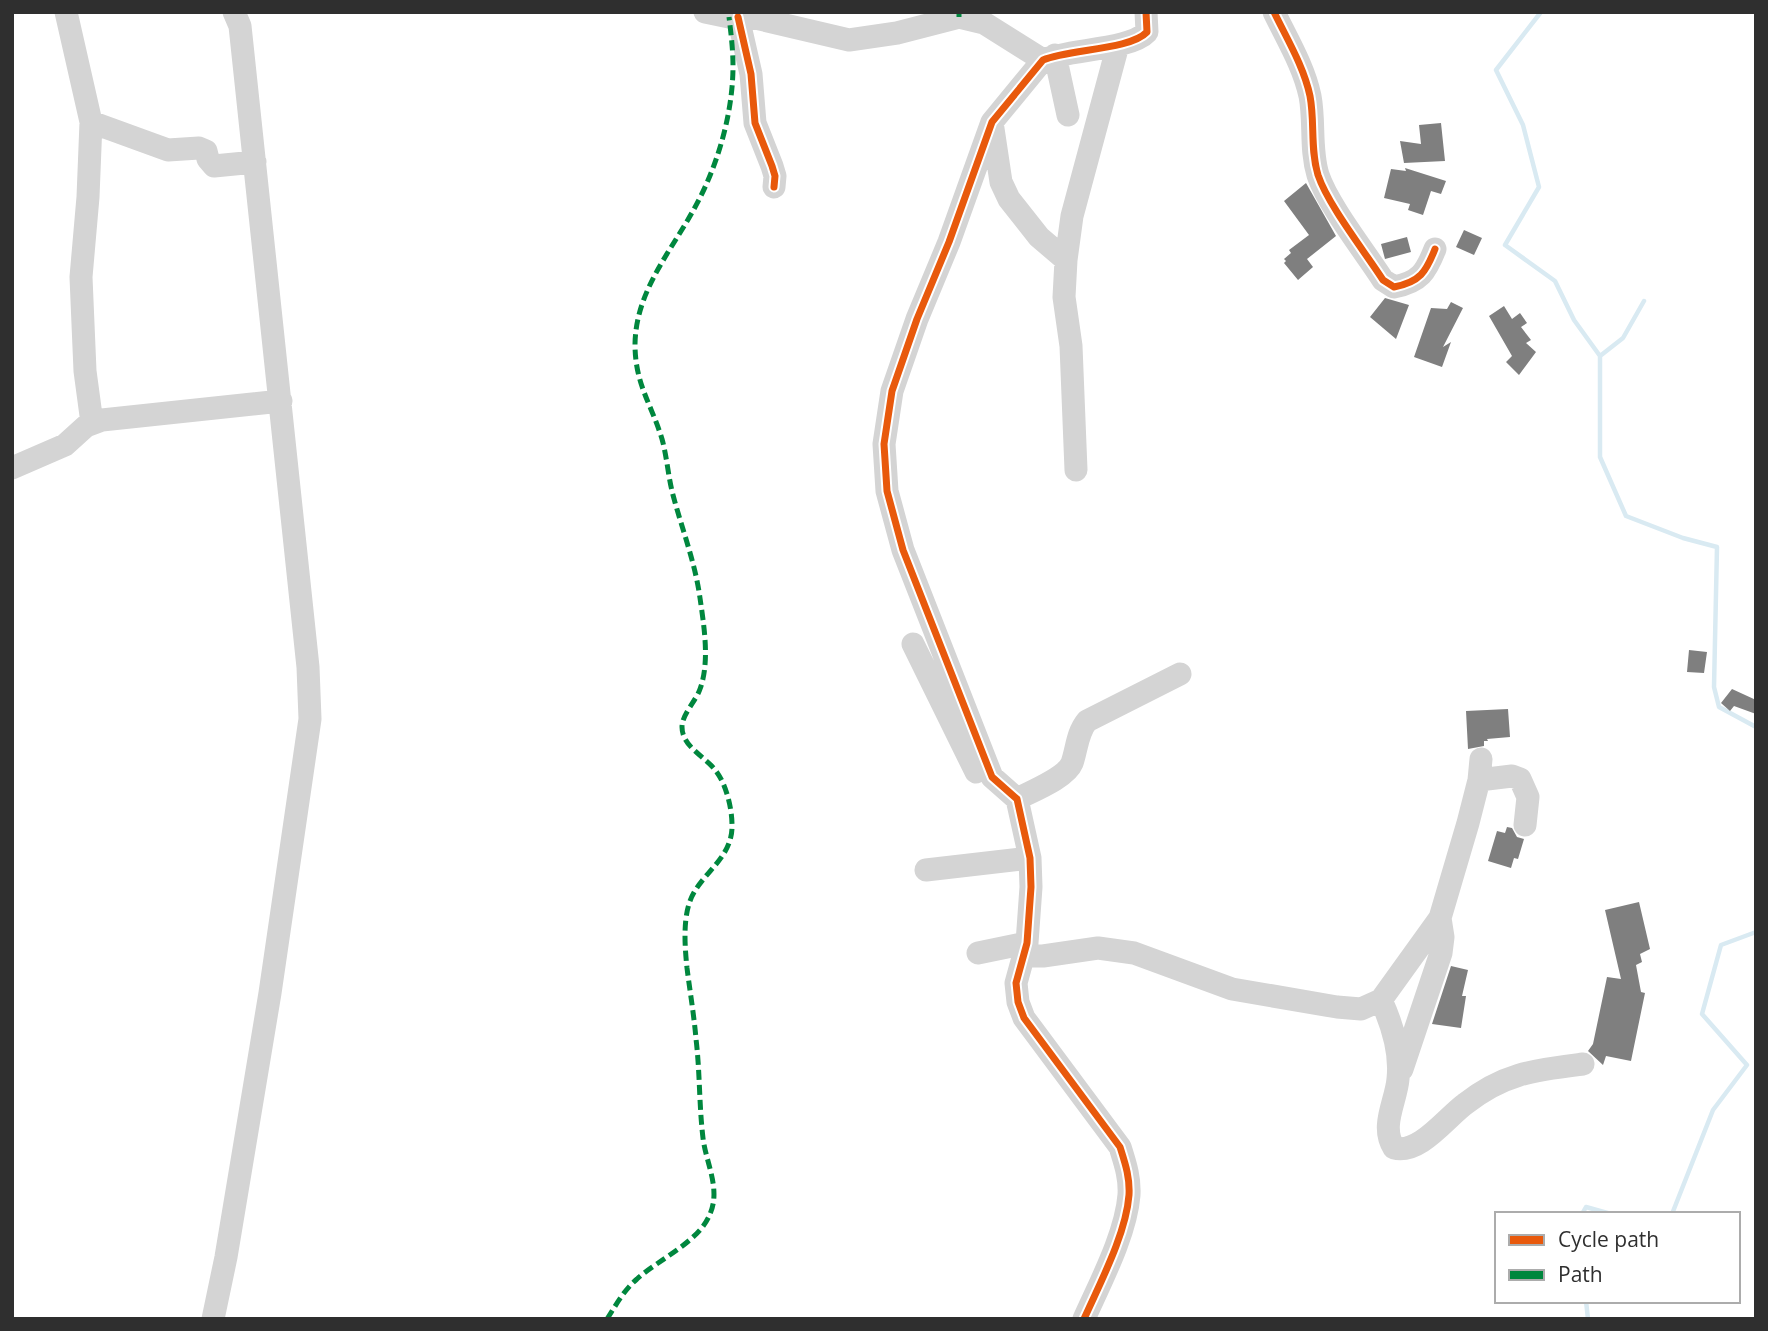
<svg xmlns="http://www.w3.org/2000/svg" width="1768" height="1331" font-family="'Open Sans',sans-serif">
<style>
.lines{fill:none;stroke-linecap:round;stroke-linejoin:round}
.stream{stroke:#d9eaf2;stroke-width:4.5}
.building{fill:#7f7f7f}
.minor{stroke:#d4d4d4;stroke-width:23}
.quiet{stroke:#00873e;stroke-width:5;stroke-dasharray:10 5;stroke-linecap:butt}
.cycleway-casing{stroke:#fff;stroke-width:11}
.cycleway{stroke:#e8590c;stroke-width:7}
</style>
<rect width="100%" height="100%" fill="#fff"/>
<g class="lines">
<path class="stream" d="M1541,12L1496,70L1523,125L1539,187L1505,245L1555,281L1574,320L1600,356
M1644,301L1623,338L1600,356V457L1626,516L1683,538L1717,547L1714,687L1719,707L1756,727
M1582,1214L1586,1207L1611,1214
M1672,1214L1713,1110L1747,1065L1702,1014L1721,945L1756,932
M1586,1301L1588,1319"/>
</g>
<path class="building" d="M1441,123L1445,161L1404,163L1400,141L1421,144L1419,125Z
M1405,168L1446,181L1441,194L1431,191L1423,215L1408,210L1410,204L1384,198L1391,169L1406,171Z
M1306,183L1336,236L1307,259L1313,267L1298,280L1284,263L1286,261L1284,259L1291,253L1289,250L1309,235L1284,201Z
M1464,230L1482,238L1474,255L1456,247Z
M1407,237L1411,252L1385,259L1381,244Z
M1385,298L1409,305L1396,339L1370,317Z
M1451,302L1463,308L1443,347L1451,342L1442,367L1414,357L1431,308L1447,309Z
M1504,306L1512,319L1520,313L1527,323L1521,327L1531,340L1526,343L1536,352L1519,375L1506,362L1512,356L1489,316Z
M1689,650L1707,652L1704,673L1687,672Z
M1732,689L1756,700V714L1734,706L1730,711L1721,703Z
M1508,709L1510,737L1487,739L1488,741H1484V746L1468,749L1466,711Z
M1507,827L1512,828L1517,837L1524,839L1518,859L1514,858L1511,868L1488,861L1497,831L1505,833Z
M1639,902L1650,949L1640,954L1642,962L1636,965L1641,992L1645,993L1631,1061L1606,1056L1603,1065L1588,1051L1593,1044L1607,977L1621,979L1605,910Z
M1451,966L1468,970L1462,996H1466L1461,1028L1432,1024Z"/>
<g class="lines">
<path class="minor" d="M66,12L91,122L88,197L81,277L85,371L92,423
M705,12L729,17H751L849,40L897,33L959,17L984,23L1043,60
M1274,12C1287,39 1304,67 1310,96C1315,122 1310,149 1318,175C1328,205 1365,252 1383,280L1394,287C1420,282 1426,272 1435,249
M738,17L751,74L755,123L772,166L775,176L774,187
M1055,55L1068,115
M91,122L168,150L199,148L206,151L208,159L214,166L255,162
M992,122L1001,182L1009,199L1039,237L1066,260
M12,468L65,445L86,426L102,420L281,401
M1076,470L1071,346L1064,297L1066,260L1072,216L1118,45
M913,644L976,772
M1479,780L1512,776L1520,779L1528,797L1525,825
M1017,799C1032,791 1066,778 1072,763C1077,749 1077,733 1087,721L1180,674
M926,870L1030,858
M978,953L1027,943
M1023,956H1043L1098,948L1134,953L1232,989L1337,1007L1361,1009L1381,1000L1440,918L1468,823L1479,780L1481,759
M1381,1000C1392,1024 1401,1052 1398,1079C1396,1102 1380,1126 1394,1148C1419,1155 1446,1118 1465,1104C1504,1073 1535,1070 1583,1064
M1402,1069L1441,953L1443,937L1440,918
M213,1319L226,1257L270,993L310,719L308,667L240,26L234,12
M1084,1319C1100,1283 1126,1234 1129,1195C1130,1177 1125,1163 1120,1147L1024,1018L1018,1002L1016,983L1027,943L1031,887L1030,858L1017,799L992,777L903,550L887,491L884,444L892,391L917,319L949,242L992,122L1043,60C1069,49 1130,50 1147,32L1146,12"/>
<path class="quiet" d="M959,12V17
M607,1319C616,1305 624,1290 637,1279C659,1259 699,1242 710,1214C721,1189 706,1163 703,1138C699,1105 700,1072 696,1039C694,1015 690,992 687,968C685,949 683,923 689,904C698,874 733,860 732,825C732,808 726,784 716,771C706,757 682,747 682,727C682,714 696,701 700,689C710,662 704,626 700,598C695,562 682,529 673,495C668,476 667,457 662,439C651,403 635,384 635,344C636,291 670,253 694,209C717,168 733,114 733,66C733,50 731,33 729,17"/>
<defs>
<path id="cycleway" d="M1274,12C1287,39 1304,67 1310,96C1315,122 1310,149 1318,175C1328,205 1365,252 1383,280L1394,287C1420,282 1426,272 1435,249
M738,17L751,74L755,123L772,166L775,176L774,187
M1084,1319C1100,1283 1126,1234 1129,1195C1130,1177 1125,1163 1120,1147L1024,1018L1018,1002L1016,983L1027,943L1031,887L1030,858L1017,799L992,777L903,550L887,491L884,444L892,391L917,319L949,242L992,122L1043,60C1069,49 1130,50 1147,32L1146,12"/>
</defs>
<use href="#cycleway" class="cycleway-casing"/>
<use href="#cycleway" class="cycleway"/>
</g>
<rect width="1768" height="1331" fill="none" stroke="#2f2f2f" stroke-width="28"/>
<rect x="1495" y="1212" width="245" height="91" fill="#ffffff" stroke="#acacac" stroke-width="2"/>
<rect x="1509" y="1235" width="35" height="10" fill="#e8590c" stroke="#acacac" stroke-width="2"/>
<text x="1558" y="1247" font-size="21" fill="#2f2f2f">Cycle path</text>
<rect x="1509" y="1270" width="35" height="10" fill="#00873e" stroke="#acacac" stroke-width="2"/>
<text x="1558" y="1282" font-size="21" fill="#2f2f2f">Path</text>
</svg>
